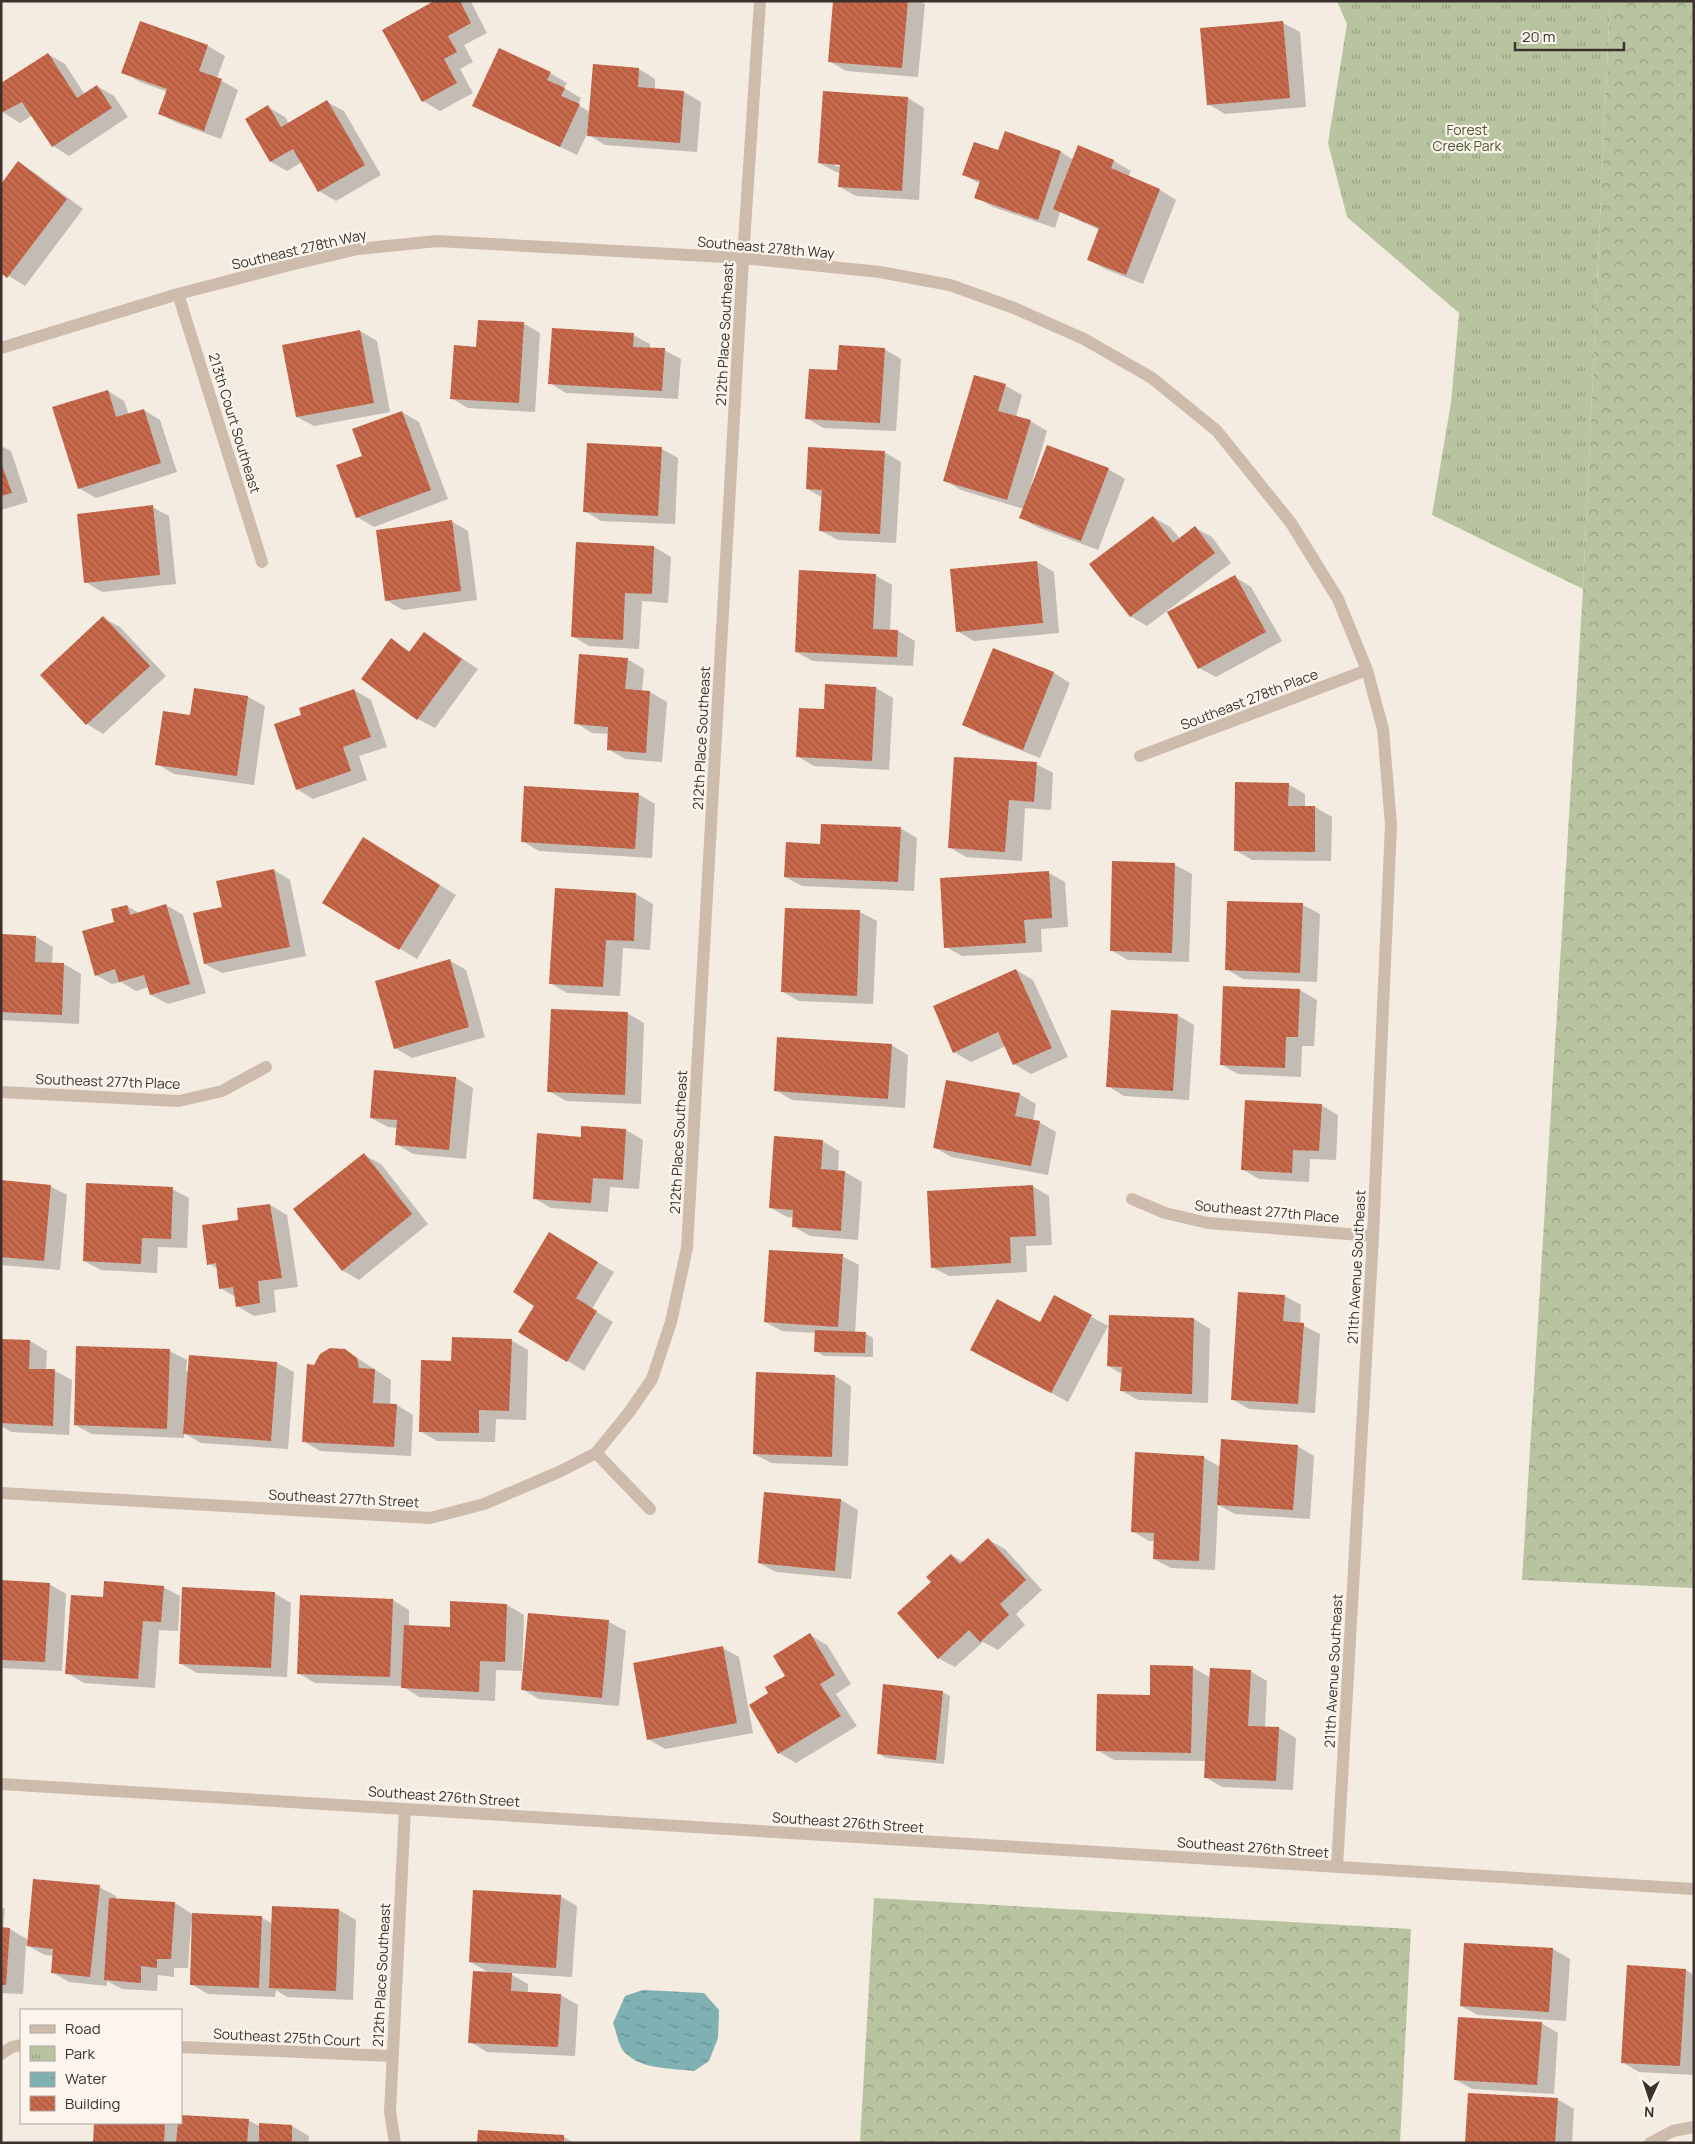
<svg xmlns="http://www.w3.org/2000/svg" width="1695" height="2144" font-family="Manrope,sans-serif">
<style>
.forest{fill:url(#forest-crowns)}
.park{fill:url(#park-tufts)}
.water{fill:url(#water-ripples)}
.shadow{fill:#0003;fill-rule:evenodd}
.building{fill:url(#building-back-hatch)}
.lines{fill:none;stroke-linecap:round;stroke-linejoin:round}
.minor{stroke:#cdbbac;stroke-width:12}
.labels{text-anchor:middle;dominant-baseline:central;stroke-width:4.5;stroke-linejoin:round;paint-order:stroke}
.park-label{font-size:14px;fill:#4a5a2e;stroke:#fbf5ee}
.street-label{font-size:14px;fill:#3b302b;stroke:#fbf5ee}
</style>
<defs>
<pattern id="forest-crowns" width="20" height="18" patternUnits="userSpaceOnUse" patternTransform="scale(1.25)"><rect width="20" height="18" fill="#b8c4a0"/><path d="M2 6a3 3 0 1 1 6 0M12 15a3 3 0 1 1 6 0" fill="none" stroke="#97a083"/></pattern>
<pattern id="park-tufts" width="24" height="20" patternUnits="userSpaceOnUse" patternTransform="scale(1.25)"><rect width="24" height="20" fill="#b8c4a0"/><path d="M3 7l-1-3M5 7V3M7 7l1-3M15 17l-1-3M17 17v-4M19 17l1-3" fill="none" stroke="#97a083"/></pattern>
<pattern id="water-ripples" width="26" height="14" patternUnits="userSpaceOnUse" patternTransform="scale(1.25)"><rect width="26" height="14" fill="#7fb0b2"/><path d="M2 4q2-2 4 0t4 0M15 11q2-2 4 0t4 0" fill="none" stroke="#699091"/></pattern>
<pattern id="building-back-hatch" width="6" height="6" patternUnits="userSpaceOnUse" patternTransform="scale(1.25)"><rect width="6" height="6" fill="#c8694b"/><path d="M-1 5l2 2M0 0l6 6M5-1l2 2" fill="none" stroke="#a4573f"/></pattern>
</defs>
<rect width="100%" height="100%" fill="#f4ebe1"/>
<path class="forest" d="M1610,1H1694V1588L1522,1580L1583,589Z
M874,1898L1411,1929L1400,2143H860Z"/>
<path class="park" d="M1337,1H1610L1583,589L1432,515L1451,403L1459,313L1347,217L1328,143L1347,24Z"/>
<path class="water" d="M643,1990L704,1993L719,2010L718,2038L709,2061L694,2071C671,2068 637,2070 622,2049C618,2042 616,2031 613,2023L625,1996Z"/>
<path class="shadow" d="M437,1L471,2L487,33L464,45L473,62L460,69L473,93L440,111L423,101Z
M834,1H920L925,4L918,77L846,71L829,61Z
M141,22L208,46L225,56L217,78L238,90L221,139L177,123L160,114L168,92L140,82L123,72Z
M1283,23L1300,32L1306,107L1225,114L1208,104Z
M48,54L65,64L85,95L97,86L114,96L128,117L69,156L53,146L33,115L20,123L1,111Z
M639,69L655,79V90L684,92L701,102L697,152L605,145L589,135V130L577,155L474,106L550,73L567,83L564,88L581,98L578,105L590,112Z
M908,98L924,108L919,200L856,196L840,187L841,173L836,172L819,163ZM835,163L846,167L835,166Z
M327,102L344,111L381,175L336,201L319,191L302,162L287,171L271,162L268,107L285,117L289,124Z
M1005,133L1061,152L1074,160L1079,147L1114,161L1131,171L1128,177L1160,190L1176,200L1143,284L1105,269L1088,259L1100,230L1060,212L1055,228L993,207L976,197L980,184L964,175L999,152Z
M19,163L35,173L83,209L25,286L1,271Z
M523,323L540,333L535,412L468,408L451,398L477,348Z
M360,331L377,341L390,412L314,426L297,417Z
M633,335L650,344V349L664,350L681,359L678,399L566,393L550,383Z
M884,349L901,359L896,431L823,428L807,418L838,371Z
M975,376L1006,386L1022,395L1016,417L1030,421L1047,431L1031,485L1108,469L1125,479L1098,550L1037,527L1021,518L1024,509L961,490L944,480Z
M108,391L124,401L129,415L144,410L160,420L177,472L96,498L79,488Z
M402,412L419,422L448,499L374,527L357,517L363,457Z
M1,446L11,451L28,502L1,510Z
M662,449L678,458L675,524L601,521L585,511Z
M884,452L901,462L896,543L838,540L821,531L823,498L807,489Z
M152,507L169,516L176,584L102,592L86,582Z
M1153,517L1170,527L1180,539L1195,528L1212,537L1231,563L1147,626L1130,616Z
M451,521L468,531L477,600L403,610L386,600Z
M654,547L671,557L668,603L642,601L639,649L589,646L572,636Z
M1037,562L1054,572L1059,633L974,641L957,631Z
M875,575L892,585L890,631H898L915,641L913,666L813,661L796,652Z
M1235,577L1251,587L1282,641L1216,677L1199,668Z
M103,618L120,627L166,676L103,734L87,724Z
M424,633L478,669L435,728L418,719L391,640L411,652Z
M994,649L1054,673L1070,683L1040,758L980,734L964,724Z
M627,659L644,669L642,691L650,692L667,702L662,762L625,759L608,749L609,734L592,733L576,723Z
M826,685L876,688L893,698L889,770L814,766L797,756L825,710Z
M195,689L248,697L265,706L254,785L174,774L157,764L191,716Z
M354,690L371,700L387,747L359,756L367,780L313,799L297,789L303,716Z
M1036,764L1053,773L1051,810L1025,808L1022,861L966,857L949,847Z
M1288,784L1305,794V807H1315L1332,817L1331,861L1252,860L1235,850Z
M638,794L655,804L652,858L539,851L522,841Z
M900,828L917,838L914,891L802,886L785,877L822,846Z
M380,848L456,895L417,959L324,902Z
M1175,865L1192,874L1189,962L1128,960L1111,950Z
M274,870L290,880L306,956L222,973L205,964L224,908Z
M1049,873L1065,882L1068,927L1041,929L1042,952L962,956L946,947Z
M556,890L636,894L653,904L650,950L623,948L620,996L567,993L550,983Z
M1229,902L1303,905L1320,914L1317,982L1243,979L1226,969Z
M166,905L183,915L206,993L168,1004L151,995L149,987L136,991L121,982L112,984L96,975L127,906L139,913Z
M786,909L860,912L877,921L873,1004L799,1001L783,992Z
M1,935L36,937L53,947L52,964H64L81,974L79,1024L1,1020Z
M449,960L466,970L485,1037L412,1058L395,1048Z
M1016,970L1033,980L1068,1057L1031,1074L1014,1064L1006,1046L971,1062L954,1052Z
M1225,988L1300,990L1317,1000L1314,1046H1302L1301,1077L1238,1074L1222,1065Z
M627,1013L644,1023L641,1104L566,1101L549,1091Z
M1177,1015L1194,1025L1189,1100L1124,1096L1108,1086Z
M891,1045L908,1055L905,1108L792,1100L775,1090Z
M456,1078L473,1088L466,1159L413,1154L396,1144L398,1128L388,1127L371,1118Z
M1019,1094L1036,1104L1033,1121L1039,1122L1056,1132L1048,1175L951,1157L934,1147Z
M1321,1105L1338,1115L1336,1160L1310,1159L1309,1182L1259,1179L1242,1169Z
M626,1130L643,1140L639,1189L610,1187L608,1212L551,1208L534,1198L582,1138Z
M822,1141L839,1151L838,1172H845L862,1182L858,1240L810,1236L793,1226L794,1218L787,1217L771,1208Z
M364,1155L381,1164L428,1224L359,1280L342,1270Z
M1,1181L50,1186L67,1195L60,1270L1,1265Z
M1032,1186L1049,1196L1052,1245L1026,1246L1027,1272L949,1276L932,1267Z
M172,1189L189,1198L187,1248L158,1247L157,1273L101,1270L84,1261Z
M270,1205L287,1215L298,1287L274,1290L276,1312L254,1316L237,1306L236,1297L220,1288L218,1269L209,1264L240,1221Z
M566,1243L614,1272L592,1309L613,1322L584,1371L520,1331L535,1306Z
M842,1256L859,1265L855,1333H865L873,1338V1357L824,1356L816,1351V1333L782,1331L765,1322Z
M1055,1296L1108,1326L1068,1402L988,1359L1040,1324Z
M1285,1296L1301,1305L1300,1324L1320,1334L1315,1413L1249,1409L1232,1399Z
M1194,1319L1210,1329L1208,1403L1138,1400L1122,1391V1374L1108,1366Z
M1,1340L30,1341L47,1351L46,1370L55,1371L72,1380L69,1435L11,1432L1,1426Z
M511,1340L528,1350L526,1420L496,1419L495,1442L437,1441L420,1431L452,1362Z
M78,1347L170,1351L187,1360L186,1371L277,1363L294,1372L288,1449L201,1443L184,1433V1438L92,1434L75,1425Z
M345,1350L391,1380L390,1405H397L413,1415L411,1456L320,1451L303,1441Z
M835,1376L851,1386L848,1466L771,1463L754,1454Z
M1297,1446L1314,1456L1310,1519L1235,1514L1218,1505L1215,1570L1171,1568L1154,1559L1155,1541H1149L1132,1531L1203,1457L1220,1467Z
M841,1500L858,1510L851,1579L776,1572L759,1563Z
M989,1540L1005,1549L1042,1590L1016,1614L1025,1625L998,1650L983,1642L955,1667L938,1658L951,1555L964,1562Z
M1,1582L49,1584L66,1594L62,1671L1,1668Z
M163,1587L180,1596L178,1631L159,1630L155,1688L84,1683L67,1673L104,1598Z
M274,1593L291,1603L287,1677L197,1673L180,1663Z
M393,1600L409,1610V1627L451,1628V1602L507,1605L524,1615L522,1671L496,1670L495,1701L419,1697L402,1686L315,1683L298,1673Z
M530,1614L609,1622L626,1631L619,1706L539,1699L522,1689Z
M810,1635L827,1645L851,1684L836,1694L857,1726L796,1763L779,1753L770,1694L786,1676Z
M723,1648L739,1657L753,1733L665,1749L648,1739Z
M1192,1667L1211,1678L1250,1671L1267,1681L1265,1728H1279L1296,1738L1293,1790L1222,1787L1205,1777L1206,1761L1114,1760L1097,1750L1151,1697Z
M942,1692L950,1696L944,1764L886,1758L878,1753Z
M99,1887L116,1896V1900L175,1903L192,1914L261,1917L273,1924L274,1907L339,1910L356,1920L353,2000L287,1997L276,1990L275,1997L208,1994L191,1984L193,1924H191L188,1968H174V1977L158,1975L157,1991L122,1989L107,1981V1986L69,1982L52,1972L54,1956L45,1955L26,1945L23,1994L1,1993V1907L5,1909L3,1929H10L28,1940Z
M560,1896L577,1906L572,1977L509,1973L528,1984V1993L561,1995L578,2005L575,2056L487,2052L470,2042L490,1973L470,1962Z
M1465,1944L1553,1949L1570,1959L1566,2021L1478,2015L1461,2006Z
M1686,1970L1694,1975V2075L1639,2072L1622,2062Z
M1541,2023L1558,2033L1554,2094L1472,2089L1456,2080Z
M1557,2099L1574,2109L1572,2143H1466Z
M248,2120L261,2127L292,2126L309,2136L308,2143H95V2123H175L179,2125V2123Z
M564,2137L574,2143H479Z"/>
<path class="building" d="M434,1H460L471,23L448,36L457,52L444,59L457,83L422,102L382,30Z
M833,1H908L902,68L828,62Z
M140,21L208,45L199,71L222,79L204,131L158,114L167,89L121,73Z
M1283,21L1290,98L1207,105L1200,28Z
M499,48L551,72L547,80L565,88L561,96L580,104L560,147L472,106Z
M48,53L77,98L97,85L112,108L52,147L22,102L1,113V83Z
M593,64L639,68L638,87L684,91L680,143L587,136Z
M823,91L908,97L902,191L838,187L840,165L818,163Z
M327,100L365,165L318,192L293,149L270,162L245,119L268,105L281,127Z
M1005,131L1061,151L1038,220L974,198L980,181L962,175L974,142L998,150Z
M1078,145L1114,160L1111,168L1160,189L1126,275L1087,260L1099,228L1053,209Z
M18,161L67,199L7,278L1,273V184Z
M478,320L524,322L519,403L450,399L454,345L476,347Z
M552,328L634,333L633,347L665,348L662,391L548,384Z
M360,330L374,403L296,417L282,345Z
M839,345L885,348L880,423L805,419L809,369L837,370Z
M974,375L1006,384L998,411L1031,420L1007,500L943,481Z
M108,390L116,417L144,409L161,463L78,489L52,407Z
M402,411L431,490L356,518L336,465L362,456L352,429Z
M587,443L662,447L658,516L583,512Z
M1047,445L1109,468L1081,541L1019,518Z
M808,447L885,451L880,534L819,531L822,490L806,489Z
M1,463L12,493L1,496Z
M153,505L160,575L84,583L77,514Z
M1153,516L1173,543L1195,526L1215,553L1130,617L1089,564Z
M452,520L461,591L385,601L376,530Z
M576,542L654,546L652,594L625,593L623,640L571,637Z
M1037,561L1043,623L956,632L950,569Z
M799,570L876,574L873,629L898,630L897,657L795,652Z
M1235,575L1266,632L1198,669L1167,612Z
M103,616L150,666L86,725L40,675Z
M424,632L462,659L417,720L361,679L391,638L409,652Z
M993,648L1054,672L1023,750L962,725Z
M579,654L628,658L625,689L650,691L646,753L607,750L608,727L574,724Z
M825,684L876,687L872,761L796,757L799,708L824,709Z
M194,688L248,696L237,776L155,765L163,711L190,715Z
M354,689L371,737L343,747L351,771L296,790L274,724L301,715L299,708Z
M954,757L1037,762L1034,802L1009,800L1005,852L948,848Z
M1235,782L1289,783L1288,806H1315V852L1234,851Z
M524,786L639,793L635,849L521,842Z
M821,824L901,827L898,882L784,877L786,842L820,844Z
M363,837L440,885L399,950L322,903Z
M1112,861L1175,863L1172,953L1110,951Z
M274,869L290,947L204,964L193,913L222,907L216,881Z
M1049,871L1052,918L1024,920L1026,943L944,948L940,878Z
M555,888L636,893L634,941L606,940L603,987L549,984Z
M1227,901L1303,903L1300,973L1225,970Z
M166,904L190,984L150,995L144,975L119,982L115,969L95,976L82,931L114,922L111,909L127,905L130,915Z
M785,908L860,910L857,996L781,992Z
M1,934L36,936L35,962L64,963L62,1015L1,1012Z
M450,959L469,1027L394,1049L375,981Z
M1016,969L1052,1048L1013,1065L998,1032L953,1053L933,1006Z
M1223,986L1300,989L1298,1037H1286L1285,1068L1220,1065Z
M551,1009L628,1012L625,1095L547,1092Z
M1111,1010L1178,1014L1173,1091L1106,1087Z
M777,1037L892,1044L888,1099L774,1091Z
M374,1070L456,1077L449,1150L395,1145L397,1120L370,1118Z
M946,1080L1020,1093L1015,1116L1040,1121L1031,1166L933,1148Z
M1245,1100L1322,1104L1319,1151L1293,1150L1292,1173L1241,1170Z
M581,1126L626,1129L623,1180L593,1178L591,1203L533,1199L537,1133L581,1137Z
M774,1136L823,1140L821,1169L845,1171L841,1231L792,1227L793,1210L769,1208Z
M364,1153L412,1214L342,1271L293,1209Z
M1,1180L51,1185L44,1261L1,1257Z
M86,1183L173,1187L171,1239L142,1238L141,1264L83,1261Z
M1033,1185L1036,1236L1010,1237L1011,1263L931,1268L927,1191Z
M270,1204L282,1278L258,1281L260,1303L236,1307L233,1287L219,1289L216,1263L207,1265L202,1225L238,1220L237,1208Z
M549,1232L598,1262L576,1298L597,1311L567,1362L518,1332L534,1306L513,1292Z
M769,1250L843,1254L838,1327L764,1322Z
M1238,1292L1285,1295L1283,1321L1304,1323L1298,1404L1231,1400Z
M1054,1295L1092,1315L1051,1393L970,1350L997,1299L1040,1322Z
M1109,1315L1194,1318L1192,1394L1120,1391L1122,1367L1107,1366Z
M815,1330L866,1332L865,1353L814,1352Z
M452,1337L512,1339L509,1411L479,1410V1433L419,1432L421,1360L451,1361Z
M1,1339L30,1340L29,1369H55L53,1426L1,1423Z
M76,1346L170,1349L167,1429L74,1425Z
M330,1348L345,1349L357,1358L359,1368L375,1369L373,1403L397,1404L394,1447L302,1442L307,1364L314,1365L320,1354Z
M189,1355L277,1362L271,1441L183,1434Z
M756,1372L835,1375L832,1457L753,1454Z
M1221,1439L1298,1445L1293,1510L1217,1505Z
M1135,1452L1204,1456L1199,1561L1153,1559L1154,1533L1131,1532Z
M764,1492L841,1499L835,1571L758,1563Z
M988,1538L1026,1580L1000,1604L1009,1615L980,1642L969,1630L938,1659L897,1613L931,1582L926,1577L951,1554L960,1564Z
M1,1580L50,1583L45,1662L1,1660Z
M104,1581L164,1586L161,1622L143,1621L138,1679L65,1674L71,1595L103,1597Z
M182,1587L275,1592L271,1668L179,1664Z
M300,1595L393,1599L390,1677L297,1674Z
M450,1601L507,1604L505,1662L480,1661L479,1692L401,1688L404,1625L450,1627Z
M528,1613L609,1620L602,1698L521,1690Z
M810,1633L835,1675L820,1684L841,1716L778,1754L749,1705L768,1693L765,1687L785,1676L773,1656Z
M723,1646L737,1723L647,1740L633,1663Z
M1150,1665L1193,1666L1191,1753L1096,1751L1097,1694L1150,1695Z
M1210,1668L1251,1670L1248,1726L1279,1727L1276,1781L1204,1778Z
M883,1684L943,1691L936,1760L877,1754Z
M33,1879L100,1885L90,1977L51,1973L53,1949L27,1946Z
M473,1890L561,1895L556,1968L469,1962Z
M109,1898L175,1902L171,1959H157V1968L141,1966V1983L104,1980Z
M272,1906L339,1909L336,1991L269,1988Z
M192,1913L262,1916L259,1988L190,1985Z
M1,1927L10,1928L6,1985H1Z
M1464,1943L1553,1948L1549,2012L1460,2006Z
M1627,1965L1686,1969L1680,2066L1621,2063Z
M473,1971L512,1973L511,1991L561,1994L558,2047L468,2043Z
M1458,2017L1542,2022L1537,2085L1454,2080Z
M1468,2093L1558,2098L1555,2143H1465Z
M181,2115L249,2119L247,2143H176L178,2123H181Z
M94,2123H165L164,2143H93Z
M259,2123L292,2125V2143H259Z
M478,2130L564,2135V2143H477Z"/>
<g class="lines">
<path class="minor" d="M178,294L262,562
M1,348L178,294L290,265L358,249L437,241L743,258L880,272L950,285L1014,308L1084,339L1152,378L1217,431L1291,523L1338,599L1367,670L1383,729L1391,825L1373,1236L1337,1867
M1140,756L1367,670
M1,1092L179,1101L222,1091L266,1067
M1132,1199L1165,1213L1208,1223L1373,1236
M596,1453L650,1509
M1,1493L430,1518L484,1504L561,1471L596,1453L630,1411L652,1379L671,1322L687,1248L743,258L760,1
M1,1784L1694,1889
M181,2047L392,2056
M1,2054L12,2047L21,2045
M395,2143L390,2112L405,1809
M1650,2143L1673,2131L1694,2127"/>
</g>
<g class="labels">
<g class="park-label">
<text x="1467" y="129">Forest<tspan x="1467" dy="16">Creek Park</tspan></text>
</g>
<g class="street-label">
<text transform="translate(766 247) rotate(5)">Southeast 278th Way</text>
<text transform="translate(299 249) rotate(-13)">Southeast 278th Way</text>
<text transform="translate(724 334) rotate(-87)">212th Place Southeast</text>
<text transform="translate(235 423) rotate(73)">213th Court Southeast</text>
<text transform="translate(1249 699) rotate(-21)">Southeast 278th Place</text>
<text transform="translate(701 738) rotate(-87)">212th Place Southeast</text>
<text transform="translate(108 1081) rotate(2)">Southeast 277th Place</text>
<text transform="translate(678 1142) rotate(-87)">212th Place Southeast</text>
<text transform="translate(1267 1211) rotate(5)">Southeast 277th Place</text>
<text transform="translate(1356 1267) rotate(-87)">211th Avenue Southeast</text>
<text transform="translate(344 1498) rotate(3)">Southeast 277th Street</text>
<text transform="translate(1333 1671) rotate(-87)">211th Avenue Southeast</text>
<text transform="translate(444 1796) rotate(4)">Southeast 276th Street</text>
<text transform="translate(848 1822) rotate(4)">Southeast 276th Street</text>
<text transform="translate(1253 1847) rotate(4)">Southeast 276th Street</text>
<text transform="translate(381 1975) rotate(-87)">212th Place Southeast</text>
<text transform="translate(287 2037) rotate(3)">Southeast 275th Court</text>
</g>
</g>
<rect width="1695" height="2144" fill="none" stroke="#3b302b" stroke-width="5"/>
<rect x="20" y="2009" width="162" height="115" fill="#fbf5ee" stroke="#aea6a0"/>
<rect x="30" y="2025" width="25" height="8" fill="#cdbbac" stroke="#aea6a0"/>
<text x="65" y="2034" font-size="15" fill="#3b302b">Road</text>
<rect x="30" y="2046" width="25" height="15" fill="url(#park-tufts)" stroke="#aea6a0"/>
<text x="65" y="2059" font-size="15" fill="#3b302b">Park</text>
<rect x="30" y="2072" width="25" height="15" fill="url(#water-ripples)" stroke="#aea6a0"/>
<text x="65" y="2084" font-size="15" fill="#3b302b">Water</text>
<rect x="30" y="2096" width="25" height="15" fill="url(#building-back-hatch)" stroke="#aea6a0"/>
<text x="65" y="2109" font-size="15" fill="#3b302b">Building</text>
<g transform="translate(1650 2099) rotate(183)" stroke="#fbf5ee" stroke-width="4" paint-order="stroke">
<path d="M0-4L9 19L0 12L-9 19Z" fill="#3b302b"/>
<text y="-8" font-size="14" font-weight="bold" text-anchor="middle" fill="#3b302b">N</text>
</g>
<path d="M1515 42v8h109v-8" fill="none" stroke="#3b302b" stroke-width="2.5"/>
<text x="1522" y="42" font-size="15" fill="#3b302b" stroke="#fbf5ee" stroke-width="4" paint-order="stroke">20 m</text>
</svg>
